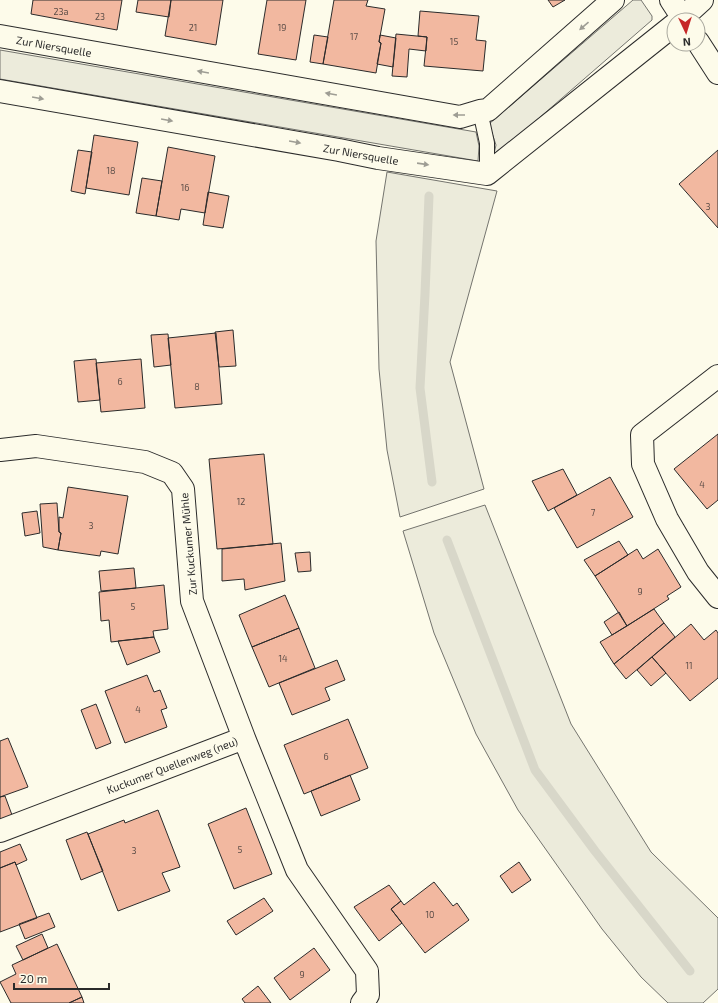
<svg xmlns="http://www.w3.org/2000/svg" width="718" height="1003" font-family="'Exo 2',sans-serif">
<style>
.green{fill:#ecebdb;stroke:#74746e}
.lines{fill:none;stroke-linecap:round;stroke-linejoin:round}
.stream{stroke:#d8d7c9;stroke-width:9}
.building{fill:#f2b8a0;stroke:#2b2b2b}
.service-casing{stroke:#2b2b2b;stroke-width:16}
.minor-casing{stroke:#2b2b2b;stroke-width:24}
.service{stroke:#fdfbea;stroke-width:14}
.minor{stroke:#fdfbea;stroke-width:22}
.oneway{fill:#9e9d94}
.labels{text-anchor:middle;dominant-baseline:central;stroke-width:3;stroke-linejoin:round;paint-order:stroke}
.number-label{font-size:9px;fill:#5d4e48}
.street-label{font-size:11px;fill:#2b2b2b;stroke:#fdfbea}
</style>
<rect width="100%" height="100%" fill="#fdfbea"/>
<path class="green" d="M633,0H641L652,16V20L493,158L496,145L489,124Z
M0,50L476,132L479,146L478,161L0,79Z
M387,172L497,191L450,362L484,489L400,517L387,450L379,369L376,241Z
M485,505L571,724L651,852L718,918V989L703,1003H668L641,977L602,929L518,810L476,734L434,633L403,531Z"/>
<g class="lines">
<path class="stream" d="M429,196L425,294L420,388L432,482
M447,540L535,770L595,851L690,971"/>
</g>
<path class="building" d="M33,0H122L117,30L31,14Z
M138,0H171L169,17L136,12Z
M171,0H223L216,45L165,36Z
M267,0H306L296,60L258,54Z
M334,0H368L366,6L385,9L379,42L381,43L376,73L323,64Z
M548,0H565L553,7Z
M420,11L479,16L476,40L486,41L483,71L424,66L427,37L418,36Z
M396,34L427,37L426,51L409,49L407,77L392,76Z
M314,35L328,37L323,64L310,62Z
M380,35L396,38L393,67L377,64L381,43L379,42Z
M94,135L138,142L129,195L86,188Z
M168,147L215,156L205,213L181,209L179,220L156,216Z
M78,150L92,152L85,194L71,191Z
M718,150V228L679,184Z
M142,178L162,181L156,216L136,213Z
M208,192L229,196L223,228L203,225Z
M233,330L236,366L219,367L215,332Z
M216,333L222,404L175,408L168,338Z
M168,334L171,365L154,367L151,335Z
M96,359L100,400L78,402L74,361Z
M141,359L145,408L101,412L96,363Z
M718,434V500L707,509L674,469Z
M264,454L273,544L217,549L209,459Z
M563,469L577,495L548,511L532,481Z
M610,477L633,517L577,548L554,508Z
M68,487L128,496L118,554L101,551L100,556L58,550L61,533L59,532V517L63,518Z
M57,503L59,532L61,533L58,550L43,547L40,504Z
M37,511L40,533L25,536L22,513Z
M619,541L628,555L595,576L584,560Z
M281,543L285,581L245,590L244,579L222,581V549Z
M637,549L643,559L658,549L681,587L667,596L669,599L627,626L595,576Z
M310,552L311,571L298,572L295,553Z
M134,568L136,588L101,591L99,571Z
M164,585L168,629L153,631L154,637L111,642L109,620L101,621L99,592Z
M285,595L299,628L252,647L239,615Z
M654,609L664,623L614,664L600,642L612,635Z
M619,612L627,626L612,635L604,622Z
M664,623L675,637L626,679L614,664Z
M691,624L704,640L716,630L718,633V678L690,701L652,657Z
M299,628L315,668L269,687L252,647Z
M154,637L160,652L127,665L118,641Z
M652,657L666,673L651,686L637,670Z
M337,660L345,680L325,688L330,700L292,715L279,683Z
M147,675L154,692L160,690L167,708L161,710L167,727L125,743L105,691Z
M96,704L111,743L96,749L81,710Z
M348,719L368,768L304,794L284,745Z
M8,738L28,787L0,797V741Z
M350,775L360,800L321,816L311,791Z
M5,796L12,815L0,820V797Z
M246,808L272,874L234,889L208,824Z
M158,810L180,867L162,873L170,891L118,911L88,834L124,820L125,823Z
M87,832L103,871L81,880L66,840Z
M20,844L27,860L16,865L15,862L0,868V852Z
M15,862L37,918L0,932V868Z
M519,862L531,880L512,893L500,876Z
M434,882L453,906L457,903L469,920L425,953L391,909L401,901L404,905Z
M389,885L401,901L391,909L402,923L379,941L354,907Z
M264,898L273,911L236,935L227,921Z
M49,913L55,927L25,939L19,924Z
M42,934L48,948L23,960L16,946Z
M57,944L82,997L69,1003H11L0,982L16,974L12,965Z
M314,948L330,970L290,1000L274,978Z
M258,986L271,1003H245L242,999Z
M82,997L84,1003H69Z"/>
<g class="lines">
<defs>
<path id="service" d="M480,111L487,143V174"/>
<path id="minor" d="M671,0L684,20
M680,20L702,0
M0,36L460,117L480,111L488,110L613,0
M698,42L718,73
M0,91L339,150L378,158L487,174L674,25
M718,376L642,435L643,464L667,519L698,572L718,597
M0,450L36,446L145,462L172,473L183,489L192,601L244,738
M0,831L244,738L297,870L367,971L368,995L362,1003"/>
</defs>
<use href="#service" class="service-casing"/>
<use href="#minor" class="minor-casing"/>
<use href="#service" class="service"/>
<use href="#minor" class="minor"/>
</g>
<defs><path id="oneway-solid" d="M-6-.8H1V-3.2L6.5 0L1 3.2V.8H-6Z"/></defs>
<g class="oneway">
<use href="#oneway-solid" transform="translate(584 26) rotate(139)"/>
<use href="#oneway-solid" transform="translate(203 72) rotate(-170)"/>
<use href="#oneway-solid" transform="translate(331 94) rotate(-170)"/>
<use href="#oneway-solid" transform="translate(38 98) rotate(10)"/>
<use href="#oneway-solid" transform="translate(459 115) rotate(180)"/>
<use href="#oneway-solid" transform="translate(167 120) rotate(10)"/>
<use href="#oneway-solid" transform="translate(295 142) rotate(10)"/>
<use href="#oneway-solid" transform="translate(423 164) rotate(8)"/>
</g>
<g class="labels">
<g class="number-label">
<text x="61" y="11">23a</text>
<text x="100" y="16">23</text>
<text x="193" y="27">21</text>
<text x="282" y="27">19</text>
<text x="354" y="36">17</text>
<text x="454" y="41">15</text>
<text x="111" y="170">18</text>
<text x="185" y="187">16</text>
<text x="708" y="206">3</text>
<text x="120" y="381">6</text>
<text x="197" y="386">8</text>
<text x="702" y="484">4</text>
<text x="241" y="501">12</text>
<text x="593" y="512">7</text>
<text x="91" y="525">3</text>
<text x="640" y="591">9</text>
<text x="133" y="606">5</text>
<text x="283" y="658">14</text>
<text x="689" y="665">11</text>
<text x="138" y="709">4</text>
<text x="326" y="756">6</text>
<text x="240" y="849">5</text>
<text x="134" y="850">3</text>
<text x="430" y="914">10</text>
<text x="302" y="974">9</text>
</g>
<g class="street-label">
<text transform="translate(54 46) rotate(10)">Zur Niersquelle</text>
<text transform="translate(361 154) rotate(10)">Zur Niersquelle</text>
<text transform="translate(188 544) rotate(-95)">Zur Kuckumer Mühle</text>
<text transform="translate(172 765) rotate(-21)">Kuckumer Quellenweg (neu)</text>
</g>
</g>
<g transform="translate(686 32) rotate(176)"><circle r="19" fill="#fdfbea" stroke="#a9a89e"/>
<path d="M0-3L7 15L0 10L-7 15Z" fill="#c62828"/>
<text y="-6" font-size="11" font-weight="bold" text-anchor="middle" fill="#2b2b2b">N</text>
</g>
<path d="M14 983v6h95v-6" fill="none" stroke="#2b2b2b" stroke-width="2"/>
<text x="20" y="983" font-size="12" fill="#2b2b2b" stroke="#fdfbea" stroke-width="3" paint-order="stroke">20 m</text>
</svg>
